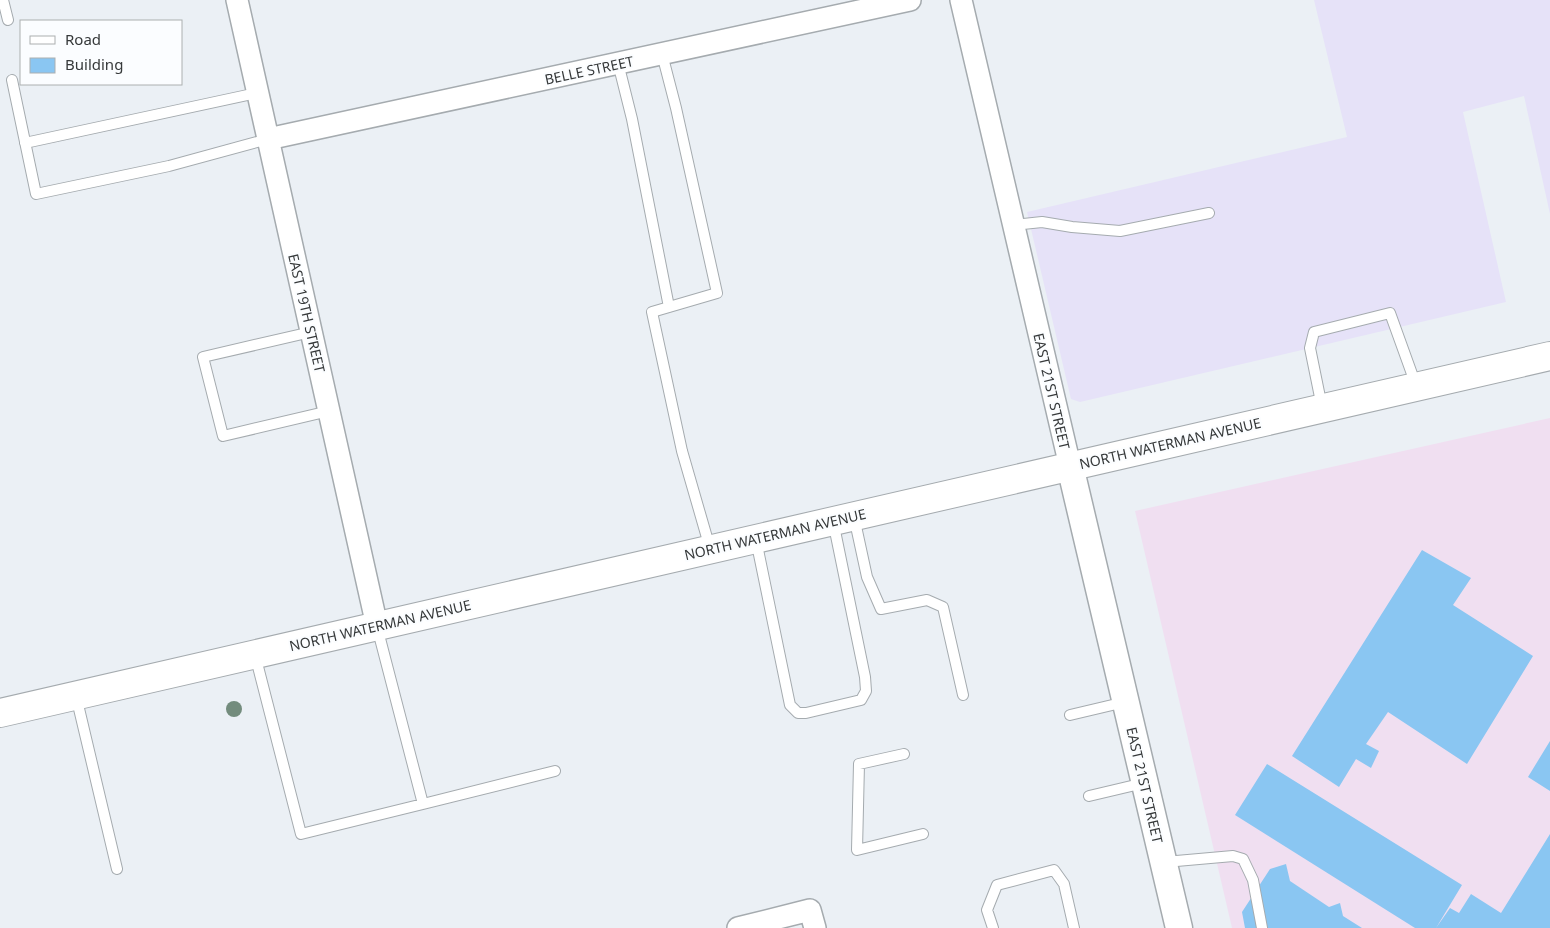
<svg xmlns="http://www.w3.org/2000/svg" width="1550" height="928" font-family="'Noto Sans',sans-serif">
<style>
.commercial{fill:#e6e2f8}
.medical{fill:#f0dff1}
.building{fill:#8ac6f2}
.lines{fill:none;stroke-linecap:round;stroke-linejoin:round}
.service-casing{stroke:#a5abaf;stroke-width:12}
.minor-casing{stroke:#a5abaf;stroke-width:24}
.tertiary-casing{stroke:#a5abaf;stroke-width:29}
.primary-casing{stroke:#a5abaf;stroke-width:30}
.service{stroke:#fff;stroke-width:10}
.minor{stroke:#fff;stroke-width:21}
.tertiary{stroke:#fff;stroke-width:26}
.primary{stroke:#fff;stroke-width:28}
.tree{fill:#738c7d}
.labels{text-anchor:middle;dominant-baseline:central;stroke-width:4;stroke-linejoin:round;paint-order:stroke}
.street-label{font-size:14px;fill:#36393a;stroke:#fbfdff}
</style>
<rect width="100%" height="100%" fill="#ebf0f5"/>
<path class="commercial" d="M1314,0H1550V214L1524,96L1463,112L1506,302L1080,402L1071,399L1027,212L1347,137Z"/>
<path class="medical" d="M1550,418V928H1232L1135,511Z"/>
<path class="building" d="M1422,550L1471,578L1453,605L1533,656L1467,764L1388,712L1366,744L1379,751L1371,768L1356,759L1339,787L1292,756Z
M1550,741V791L1528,777Z
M1267,764L1462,885L1436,928H1415L1235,815Z
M1550,834V928H1436L1450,908L1459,913L1471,894L1501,913Z
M1286,864L1290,881L1329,907L1340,903L1343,916L1362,928H1245L1242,912L1270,869Z"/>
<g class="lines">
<defs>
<path id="service" d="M3,0L8,20
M662,54L676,108L717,293L652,312L682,451L710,548
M618,63L632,119L669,307
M12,80L36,194L169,166L268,139
M25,143L257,93
M1014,225L1042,222L1072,227L1120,231L1209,213
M311,332L203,357L223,436L329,411
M1322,407L1310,348L1314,332L1390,313L1416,385
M854,517L867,577L881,609L927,600L943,607L963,695
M756,540L790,705L798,713H806L861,700L866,691L865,677L833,521
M377,627L423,804L555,771
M255,655L301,834L423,804
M76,696L117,869
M1070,715L1125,702
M904,754L859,764L857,850L923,834
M1089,796L1144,783
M1165,862L1233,856L1243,859L1253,880L1262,928
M993,928L987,910L997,885L1054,870L1064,884L1074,928"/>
<path id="minor" d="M237,0L377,626
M961,0L1070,466
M268,139L910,0
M738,928L810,910L815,928"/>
<path id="tertiary" d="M1070,466L1179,928"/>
<path id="primary" d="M0,713L1550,356"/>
</defs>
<use href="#service" class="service-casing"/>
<use href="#minor" class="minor-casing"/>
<use href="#tertiary" class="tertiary-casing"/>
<use href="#primary" class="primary-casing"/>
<use href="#service" class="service"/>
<use href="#minor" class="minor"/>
<use href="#tertiary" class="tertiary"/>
<use href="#primary" class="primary"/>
</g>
<circle class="tree" cx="234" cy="709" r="8"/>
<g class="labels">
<g class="street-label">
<text transform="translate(589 70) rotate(-12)">BELLE STREET</text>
<text transform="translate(307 313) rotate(77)">EAST 19TH STREET</text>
<text transform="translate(1052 391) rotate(77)">EAST 21ST STREET</text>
<text transform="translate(1170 443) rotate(-13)">NORTH WATERMAN AVENUE</text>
<text transform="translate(775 534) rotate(-13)">NORTH WATERMAN AVENUE</text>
<text transform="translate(380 625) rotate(-13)">NORTH WATERMAN AVENUE</text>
<text transform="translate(1145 785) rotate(77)">EAST 21ST STREET</text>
</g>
</g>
<rect x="20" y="20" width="162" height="65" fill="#fbfdff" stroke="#acafb0"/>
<rect x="30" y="36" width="25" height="8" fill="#ffffff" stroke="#acafb0"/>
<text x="65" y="45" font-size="15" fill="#36393a">Road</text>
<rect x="30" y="58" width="25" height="15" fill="#8ac6f2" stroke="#acafb0"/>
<text x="65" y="70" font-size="15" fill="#36393a">Building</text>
</svg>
